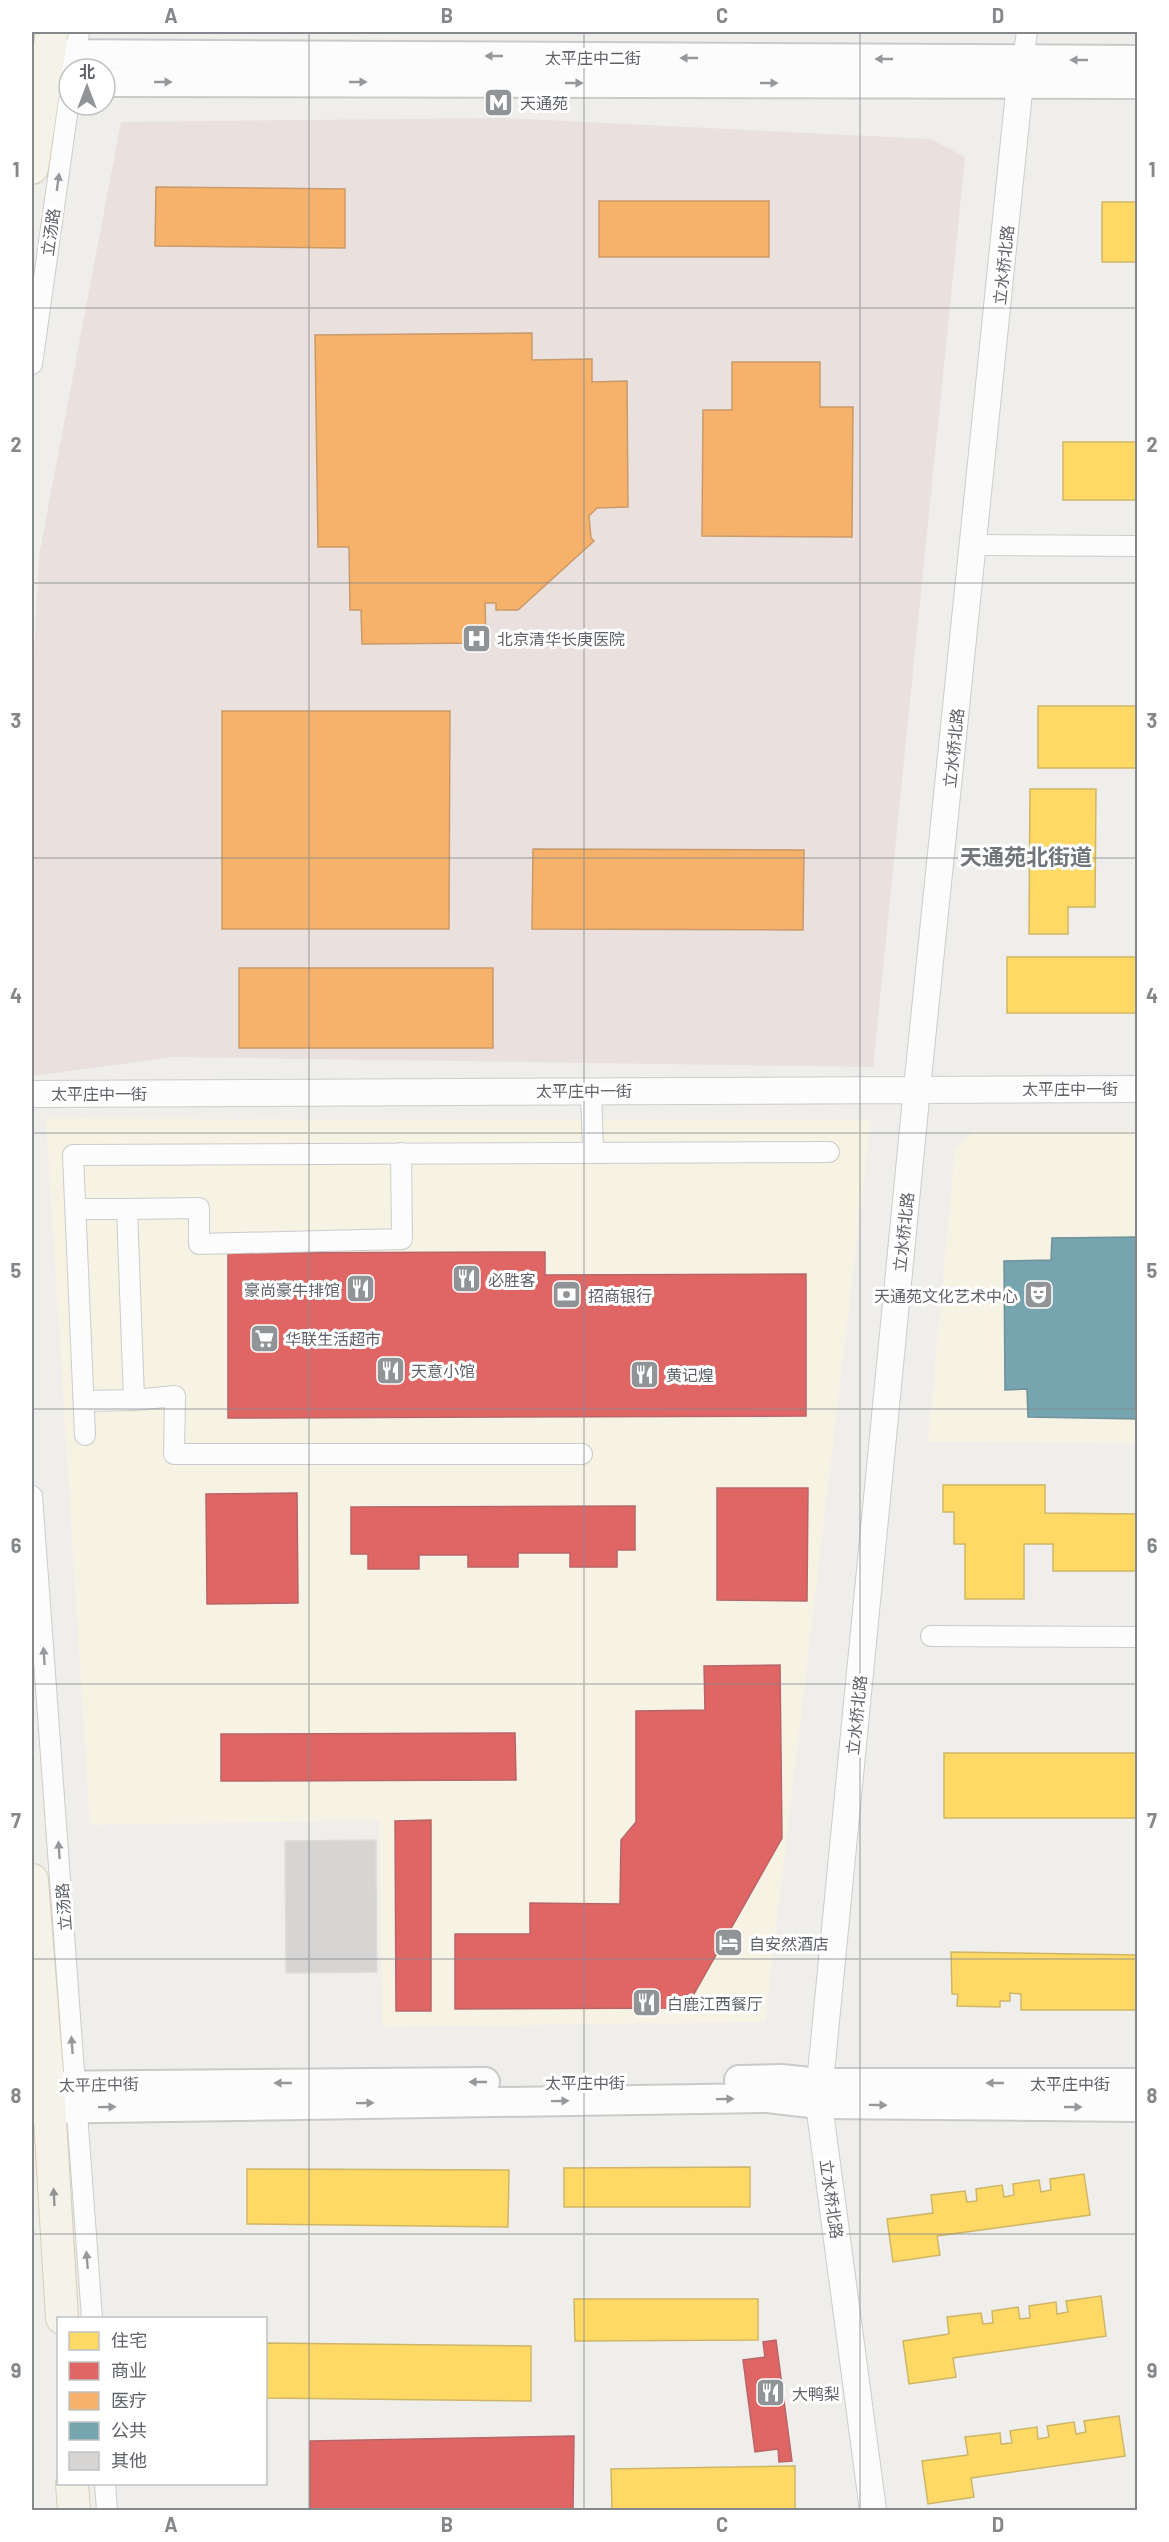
<svg xmlns="http://www.w3.org/2000/svg" width="1169" height="2542" font-family="Barlow,'Noto Sans SC',sans-serif">
<style>
.commercial{fill:#f7f3e4}
.medical{fill:#eae0de}
.homes{fill:#ffd966;stroke:#cfb667;stroke-width:1.5}
.shops{fill:#e06666;stroke:#b96567;stroke-width:1.5}
.health{fill:#f6b26b;stroke:#c99a6a;stroke-width:1.5}
.public{fill:#76a5af;stroke:#6f919a;stroke-width:1.5}
.building{fill:#d6d5d3;stroke:#deddd9;stroke-width:1.5}
.lines{fill:none;stroke-linecap:round;stroke-linejoin:round}
.minor-casing{stroke:#cbcccc;stroke-width:22}
.tertiary-casing{stroke:#cbcccc;stroke-width:28}
.secondary-casing{stroke:#cacacb;stroke-width:32}
.primary-casing{stroke:#d7ceb8;stroke-width:34}
.minor{stroke:#fdfcfc;stroke-width:20}
.tertiary{stroke:#fdfcfc;stroke-width:26}
.secondary{stroke:#fdfcfc;stroke-width:28}
.primary{stroke:#f4f2e9;stroke-width:32}
.oneway{fill:#96999c}
.oneway2{fill:#939595}
.grid{fill:none;stroke:#84888a;stroke-width:1.5;stroke-opacity:0.55}
.labels{text-anchor:middle;dominant-baseline:central;stroke-width:6;stroke-linejoin:round;paint-order:stroke}
.street-label{font-size:16px;fill:#5f6368;stroke:#fff}
.poi-label{font-size:16px;fill:#5f6368;stroke:#fff;text-anchor:start}
.district-label{font-size:22px;font-weight:bold;fill:#70757a;stroke:#fff}
.neatline{fill:none;stroke:#84888a;stroke-width:2}
.grid-label{font-size:20px;text-anchor:middle;font-weight:bold;fill:#84888a}
</style>
<rect width="100%" height="100%" fill="#efeeea"/>
<path class="commercial" d="M46,1119L871,1120L765,2022L382,2027L379,1820L90,1825Z
M973,1131H1137V1443L928,1442L955,1148Z"/>
<path class="medical" d="M504,118L930,139L965,157L873,1067L174,1057L32,1076V698L39,556L121,122Z"/>
<path class="homes" d="M1102,202H1138V262H1102Z
M1063,442H1138V500H1063Z
M1038,706H1138V768H1038Z
M1030,789H1096L1095,907H1068V934H1029Z
M1007,957H1138V1013H1007Z
M943,1485H1045V1513L1138,1514V1571H1053V1544H1024V1599H965V1544H954V1512H943Z
M944,1753H1138V1818H944Z
M951,1952L1138,1955V2010H1021V1994L1010,1993V2001H1000V2007L957,2006L958,1994H952Z
M750,2167V2207H564V2168Z
M247,2169L509,2170L508,2227L247,2224Z
M1084,2174L1090,2215L937,2236L940,2255L893,2262L887,2219L933,2213L931,2195L965,2191L967,2202L977,2201L976,2189L1002,2185L1004,2197L1014,2195L1013,2184L1039,2180L1041,2192L1051,2190L1050,2179Z
M1101,2296L1106,2336L953,2358L956,2377L909,2384L903,2341L949,2334L947,2317L981,2313L983,2324L993,2323L992,2311L1018,2307L1020,2319L1030,2318L1029,2306L1056,2302L1057,2314L1068,2312L1066,2301Z
M574,2299H758V2340L575,2341Z
M266,2343L531,2346V2401L266,2398Z
M1119,2416L1125,2456L971,2478L974,2497L928,2504L922,2461L968,2455L965,2437L1000,2433L1001,2444L1012,2443L1010,2431L1037,2427L1038,2439L1049,2437L1047,2426L1074,2422L1076,2434L1086,2432L1084,2421Z
M795,2466V2510H612L611,2469Z"/>
<path class="shops" d="M545,1252V1275L806,1274V1416L228,1418V1253Z
M717,1488H808L807,1601L717,1600Z
M297,1493L298,1603L207,1604L206,1494Z
M635,1506V1550H617V1567H570V1553H518V1567H468V1555H419V1569H368V1554H351V1507Z
M780,1665L782,1838L686,2008L455,2009V1934H530V1903L620,1904L621,1840L636,1822V1711L705,1710L704,1666Z
M515,1733L516,1780L221,1781V1734Z
M431,1820V2011H396L395,1821Z
M776,2340L792,2461L779,2462L778,2449L755,2452L743,2360L765,2357L763,2342Z
M574,2436L573,2510H310V2441Z"/>
<path class="health" d="M156,187L345,189V248L155,246Z
M599,201H769V257H599Z
M532,333V360L592,359V382L627,381L628,507L597,508L589,516L591,538L594,541L518,610H496V603H485L486,643L362,644L361,610H350L349,547H318L315,335Z
M732,362H820V407H853L852,537L702,536L703,410H732Z
M222,711H450L449,929H222Z
M533,849L804,850L803,930L532,929Z
M239,968H493V1048H239Z"/>
<path class="public" d="M1138,1237V1419L1028,1417L1027,1389L1005,1390L1004,1261L1051,1260L1052,1238Z"/>
<path class="building" d="M376,1840L377,1972L286,1973L285,1841Z"/>
<g class="lines">
<defs>
<path id="minor" d="M1023,59L1027,32
M74,66L79,32
M32,364L69,100
M974,545L1138,546
M591,1090L593,1152
M76,1209H127
M134,1400L175,1396L174,1454H582
M84,1401L134,1400L127,1209L199,1208V1244L402,1239L401,1153
M85,1435L73,1155L829,1152
M32,1496L92,2318
M931,1636L1138,1637
M105,2484L107,2510"/>
<path id="tertiary" d="M32,1094L1138,1089
M873,2510L819,2104L820,2083L917,1088L1022,63"/>
<path id="secondary" d="M48,54L1138,60
M44,82H69
M105,82L1138,84
M739,2080L781,2079L820,2083H1138
M32,2086L485,2082
M32,2109L768,2098L819,2104L1138,2107"/>
<path id="primary" d="M32,168L52,32
M32,1880L48,2085L62,2318
M72,2484L74,2510"/>
</defs>
<use href="#minor" class="minor-casing"/>
<use href="#tertiary" class="tertiary-casing"/>
<use href="#secondary" class="secondary-casing"/>
<use href="#primary" class="primary-casing"/>
<use href="#minor" class="minor"/>
<use href="#tertiary" class="tertiary"/>
<use href="#secondary" class="secondary"/>
<use href="#primary" class="primary"/>
</g>
<defs><path id="oneway-solid" d="M-6-.8H1V-3.2L6.5 0L1 3.2V.8H-6Z" transform="scale(1.5)"/></defs>
<g class="oneway">
<use href="#oneway-solid" transform="translate(494 56) rotate(-180)"/>
<use href="#oneway-solid" transform="translate(689 58) rotate(-180)"/>
<use href="#oneway-solid" transform="translate(884 59) rotate(-180)"/>
<use href="#oneway-solid" transform="translate(1079 60) rotate(-180)"/>
<use href="#oneway-solid" transform="translate(163 82)"/>
<use href="#oneway-solid" transform="translate(358 82)"/>
<use href="#oneway-solid" transform="translate(574 83)"/>
<use href="#oneway-solid" transform="translate(769 83)"/>
<use href="#oneway-solid" transform="translate(58 182) rotate(-82)"/>
<use href="#oneway-solid" transform="translate(44 1656) rotate(-94)"/>
<use href="#oneway-solid" transform="translate(59 1850) rotate(-94)"/>
<use href="#oneway-solid" transform="translate(72 2045) rotate(-94)"/>
<use href="#oneway-solid" transform="translate(478 2082) rotate(180)"/>
<use href="#oneway-solid" transform="translate(283 2083) rotate(180)"/>
<use href="#oneway-solid" transform="translate(995 2083) rotate(-180)"/>
<use href="#oneway-solid" transform="translate(725 2099) rotate(-1)"/>
<use href="#oneway-solid" transform="translate(560 2101) rotate(-1)"/>
<use href="#oneway-solid" transform="translate(365 2103) rotate(-1)"/>
<use href="#oneway-solid" transform="translate(878 2105) rotate(1)"/>
<use href="#oneway-solid" transform="translate(107 2107) rotate(-1)"/>
<use href="#oneway-solid" transform="translate(1073 2107)"/>
<use href="#oneway-solid" transform="translate(87 2260) rotate(-95)"/>
</g>
<use class="oneway2" href="#oneway-solid" transform="translate(54 2197) rotate(-93)"/>
<path class="grid" d="M309,32V2510M584,32V2510M860,32V2510M32,308H1138M32,583H1138M32,858H1138M32,1133H1138M32,1409H1138M32,1684H1138M32,1959H1138M32,2234H1138"/>
<defs>
<symbol id="metro-square" viewBox="-11 -11 22 22"><rect x="-9" y="-9" width="18" height="18" rx="4" fill="#919496" stroke="#fff"/><path d="M-5.5 5V-5H-3L0 0L3-5H5.5V5H3V-.5L0 4L-3-.5V5Z" fill="#fff"/></symbol>
<symbol id="hospital-square" viewBox="-11 -11 22 22"><rect x="-9" y="-9" width="18" height="18" rx="4" fill="#919496" stroke="#fff"/><path d="M-5-5h3v3.5h4V-5h3V5h-3V1.5h-4V5h-3Z" fill="#fff"/></symbol>
<symbol id="restaurant-square" viewBox="-11 -11 22 22"><rect x="-9" y="-9" width="18" height="18" rx="4" fill="#919496" stroke="#fff"/><path d="M-5-6h1v4h1v-4h1v4h1v-4h1v5L-1.5 .5V6h-2V.5L-5-1ZM5-6V6H3V1.5H1.5Q1.5-4 5-6Z" fill="#fff"/></symbol>
<symbol id="bank-square" viewBox="-11 -11 22 22"><rect x="-9" y="-9" width="18" height="18" rx="4" fill="#919496" stroke="#fff"/><path d="M-6-4H6V4H-6ZM0-2.3a2.3 2.3 0 1 0 0 4.6a2.3 2.3 0 1 0 0-4.6Z" fill="#fff"/></symbol>
<symbol id="theatre-square" viewBox="-11 -11 22 22"><rect x="-9" y="-9" width="18" height="18" rx="4" fill="#919496" stroke="#fff"/><path d="M-5-5.5Q0-4 5-5.5V0Q5 5 0 6Q-5 5-5 0ZM-3.3-2.5H-1v1.5H-3.3ZM1-2.5H3.3v1.5H1ZM-2.8 1Q0 5.5 2.8 1Z" fill="#fff"/></symbol>
<symbol id="supermarket-square" viewBox="-11 -11 22 22"><rect x="-9" y="-9" width="18" height="18" rx="4" fill="#919496" stroke="#fff"/><path d="M-6-5.5h2.5l.6 2H6L4.5 2H-2.5L-4.4-4H-6ZM-1.5 3.2a1.3 1.3 0 1 0 .1 0ZM3 3.2a1.3 1.3 0 1 0 .1 0Z" fill="#fff"/></symbol>
<symbol id="hotel-square" viewBox="-11 -11 22 22"><rect x="-9" y="-9" width="18" height="18" rx="4" fill="#919496" stroke="#fff"/><path d="M-6-4.5h1.5V1H6V5H4.5V3h-9V5H-6ZM-4 0a1.8 1.8 0 1 1 3.6 0ZM.5 0V-2.5h3Q6-2.5 6 0Z" fill="#fff"/></symbol>
</defs>
<g fill-rule="evenodd">
<use href="#metro-square" x="482" y="86" width="33" height="33"/>
<use href="#hospital-square" x="460" y="622" width="33" height="33"/>
<use href="#restaurant-square" x="450" y="1262" width="33" height="33"/>
<use href="#restaurant-square" x="344" y="1272" width="33" height="33"/>
<use href="#bank-square" x="550" y="1278" width="33" height="33"/>
<use href="#theatre-square" x="1022" y="1278" width="33" height="33"/>
<use href="#supermarket-square" x="248" y="1322" width="33" height="33"/>
<use href="#restaurant-square" x="374" y="1354" width="33" height="33"/>
<use href="#restaurant-square" x="628" y="1358" width="33" height="33"/>
<use href="#hotel-square" x="712" y="1926" width="33" height="33"/>
<use href="#restaurant-square" x="630" y="1986" width="33" height="33"/>
<use href="#restaurant-square" x="754" y="2376" width="33" height="33"/>
</g>
<g class="labels">
<g class="street-label">
<text x="593" y="57">太平庄中二街</text>
<text transform="translate(50 232) rotate(-82)">立汤路</text>
<text transform="translate(1003 265) rotate(-84)">立水桥北路</text>
<text transform="translate(953 748) rotate(-84)">立水桥北路</text>
<text x="1070" y="1088">太平庄中一街</text>
<text x="584" y="1090">太平庄中一街</text>
<text x="99" y="1093">太平庄中一街</text>
<text transform="translate(903 1232) rotate(-84)">立水桥北路</text>
<text transform="translate(856 1715) rotate(-84)">立水桥北路</text>
<text transform="translate(63 1907) rotate(-94)">立汤路</text>
<text x="585" y="2082">太平庄中街</text>
<text x="1070" y="2083">太平庄中街</text>
<text transform="translate(99 2084) rotate(-1)">太平庄中街</text>
<text transform="translate(832 2199) rotate(82)">立水桥北路</text>
</g>
<g class="poi-label">
<text x="520" y="102">天通苑</text>
<text x="497" y="638">北京清华长庚医院</text>
<text x="488" y="1279">必胜客</text>
<text x="340" y="1289" text-anchor="end">豪尚豪牛排馆</text>
<text x="588" y="1295">招商银行</text>
<text x="1018" y="1295" text-anchor="end">天通苑文化艺术中心</text>
<text x="285" y="1338">华联生活超市</text>
<text x="411" y="1370">天意小馆</text>
<text x="666" y="1374">黄记煌</text>
<text x="749" y="1943">自安然酒店</text>
<text x="667" y="2003">白鹿江西餐厅</text>
<text x="792" y="2393">大鸭梨</text>
</g>
<g class="district-label">
<text x="1026" y="856">天通苑北街道</text>
</g>
</g>
<rect width="1169" height="2542" fill="none" stroke="#ffffff" stroke-width="66"/>
<rect x="57" y="2317" width="210" height="168" fill="#ffffff" stroke="#bfc1c3" stroke-width="1.5"/>
<rect x="69" y="2332" width="30" height="18" fill="#ffd966" stroke="#bfc1c3" stroke-width="1.5"/>
<text x="111" y="2347" font-size="18" fill="#5f6368">住宅</text>
<rect x="69" y="2362" width="30" height="18" fill="#e06666" stroke="#bfc1c3" stroke-width="1.5"/>
<text x="111" y="2377" font-size="18" fill="#5f6368">商业</text>
<rect x="69" y="2392" width="30" height="18" fill="#f6b26b" stroke="#bfc1c3" stroke-width="1.5"/>
<text x="111" y="2407" font-size="18" fill="#5f6368">医疗</text>
<rect x="69" y="2422" width="30" height="18" fill="#76a5af" stroke="#bfc1c3" stroke-width="1.5"/>
<text x="111" y="2437" font-size="18" fill="#5f6368">公共</text>
<rect x="69" y="2452" width="30" height="18" fill="#d6d5d3" stroke="#bfc1c3" stroke-width="1.5"/>
<text x="111" y="2467" font-size="18" fill="#5f6368">其他</text>
<g transform="translate(87 87)"><circle r="28" fill="#ffffff" stroke="#bfc1c3" stroke-width="1.5"/>
<path d="M0-4.5L10 22L0 15L-10 22Z" fill="#919496"/>
<text y="-9" font-size="16" font-weight="bold" text-anchor="middle" fill="#5f6368">北</text>
</g>
<rect x="33" y="33" width="1103" height="2476" class="neatline"/>
<g class="grid-label">
<text x="171" y="23">A</text>
<text x="447" y="23">B</text>
<text x="722" y="23">C</text>
<text x="998" y="23">D</text>
<text x="16" y="177">1</text>
<text x="1152" y="177">1</text>
<text x="16" y="452">2</text>
<text x="1152" y="452">2</text>
<text x="16" y="728">3</text>
<text x="1152" y="728">3</text>
<text x="16" y="1003">4</text>
<text x="1152" y="1003">4</text>
<text x="16" y="1278">5</text>
<text x="1152" y="1278">5</text>
<text x="16" y="1553">6</text>
<text x="1152" y="1553">6</text>
<text x="16" y="1828">7</text>
<text x="1152" y="1828">7</text>
<text x="16" y="2103">8</text>
<text x="1152" y="2103">8</text>
<text x="16" y="2378">9</text>
<text x="1152" y="2378">9</text>
<text x="171" y="2532">A</text>
<text x="447" y="2532">B</text>
<text x="722" y="2532">C</text>
<text x="998" y="2532">D</text>
</g>
</svg>
